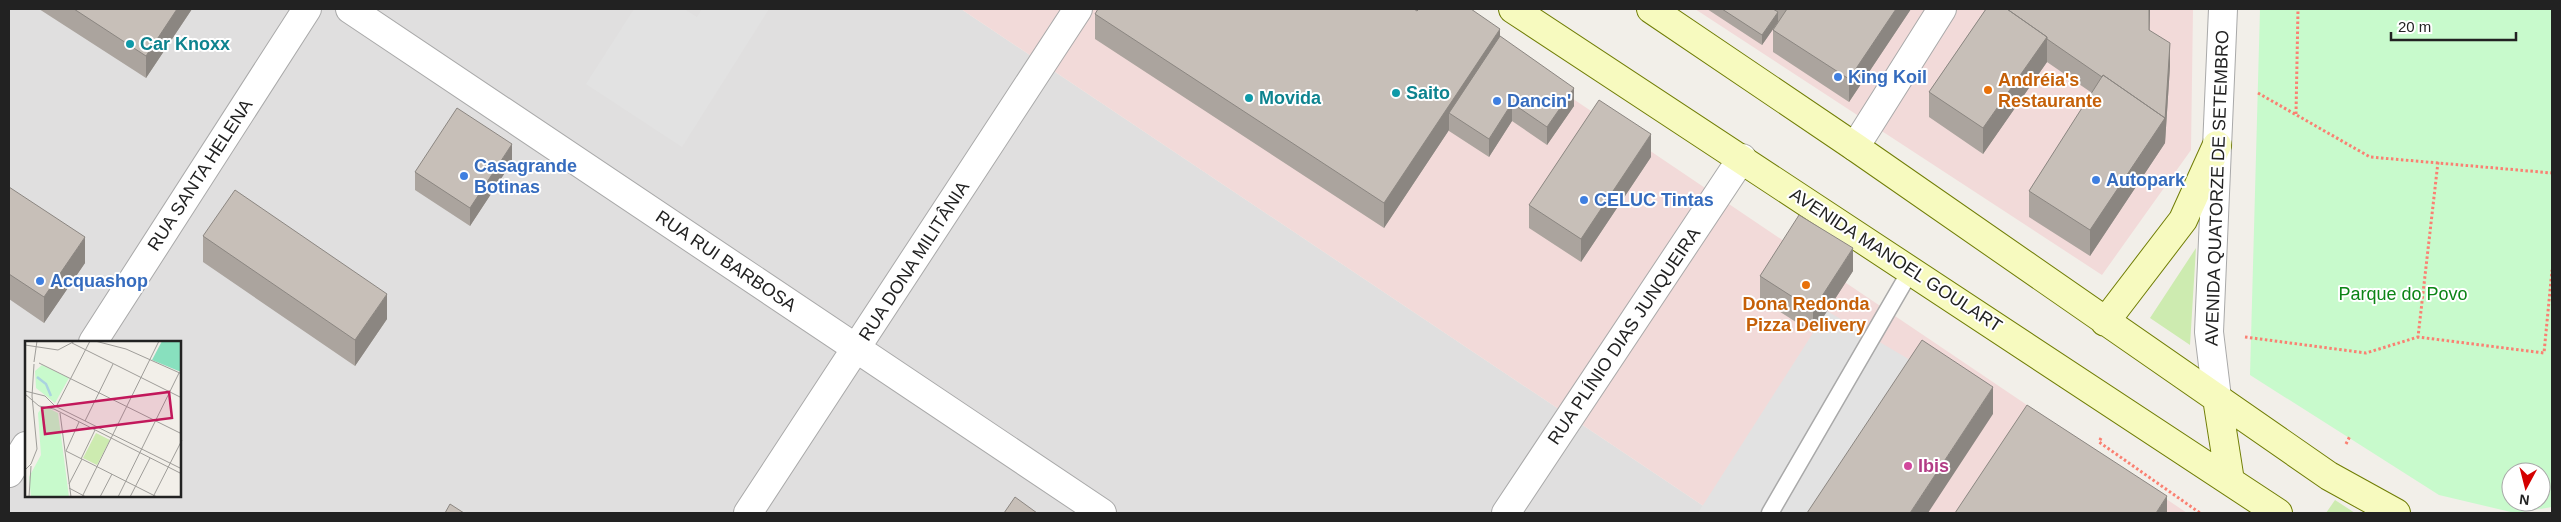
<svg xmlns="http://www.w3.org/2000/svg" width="2561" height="522" font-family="Arial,sans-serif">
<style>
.residential{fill:#e0dfdf;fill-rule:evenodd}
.commercial{fill:#f2dad9}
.grass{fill:#cdebb0}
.park{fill:#c8facc;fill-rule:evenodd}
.parking{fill:#e2e2e2}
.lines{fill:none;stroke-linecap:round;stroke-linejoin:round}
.service-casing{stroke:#a9a9a9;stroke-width:19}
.minor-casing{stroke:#a9a9a9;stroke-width:30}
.tertiary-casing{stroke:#a9a9a9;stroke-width:30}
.secondary-casing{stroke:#707d05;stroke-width:30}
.path{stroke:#fa8072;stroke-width:3;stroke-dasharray:2.5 2.5;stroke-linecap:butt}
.service{stroke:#fff;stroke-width:16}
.minor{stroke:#fff;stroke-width:28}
.tertiary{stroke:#fff;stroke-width:28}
.secondary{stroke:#f7fabf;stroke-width:28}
.wall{fill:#aba49e}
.shaded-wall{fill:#8b8681}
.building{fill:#c7bfb8;stroke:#8b8681}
.culture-dot{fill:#0f9aa8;stroke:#fff;stroke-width:2}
.shop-dot{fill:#3f7fe0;stroke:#fff;stroke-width:2}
.food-dot{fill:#e8710a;stroke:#fff;stroke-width:2}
.hotel-dot{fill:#d1479c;stroke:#fff;stroke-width:2}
.labels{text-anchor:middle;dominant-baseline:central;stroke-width:4;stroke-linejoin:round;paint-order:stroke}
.culture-label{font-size:18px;font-weight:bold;fill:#0d838f;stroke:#fff;text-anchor:start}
.shop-label{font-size:18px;font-weight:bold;fill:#366cbe;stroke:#fff;text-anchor:start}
.food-label{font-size:18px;font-weight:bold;fill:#c56008;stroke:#fff;text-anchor:start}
.street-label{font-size:18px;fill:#222;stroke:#fff}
.park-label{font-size:18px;fill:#0c8416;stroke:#fff}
.hotel-label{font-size:18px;font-weight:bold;fill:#b23c85;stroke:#fff;text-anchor:start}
.inset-river{fill:none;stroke:#aad3df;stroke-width:2.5}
.inset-road{fill:none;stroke:#9f9d99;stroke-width:1}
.view{fill:#c2185b;fill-opacity:0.15;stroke:#c2185b;stroke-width:2.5}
.inset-edge{fill:none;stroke:#222;stroke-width:2.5}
</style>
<rect width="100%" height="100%" fill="#f2efe9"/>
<path class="residential" d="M9,9H961L1714,513H9ZM26,342H180V496H26Z"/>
<path class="commercial" d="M961,9H1440L2187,513H1714Z
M1695,9H2193L2191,150L2102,275Z"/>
<path class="grass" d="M2196,248L2190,345L2150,318Z
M2335,500L2355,513H2326Z"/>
<path class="park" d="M2260,9H2552V507L2515,513L2439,495L2250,375ZM2511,472H2541V502H2511Z"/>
<path class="parking" d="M634,9H684L697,17L702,9H769L682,147L586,84Z
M1827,311L1922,367L1825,513H1698Z"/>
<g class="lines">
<defs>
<path id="service" d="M1770,513L1911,270"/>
<path id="minor" d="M350,9L1102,513
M1855,147L1942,9
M93,342L307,9
M9,473L26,446
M748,513L1078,9
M1506,513L1742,158"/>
<path id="tertiary" d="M2217,398L2209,332L2223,9"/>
<path id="secondary" d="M1513,9L2278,513
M1651,9L1855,147L2329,476L2396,513
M2105,322L2183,220L2217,145
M2217,398L2230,481"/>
</defs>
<use href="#service" class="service-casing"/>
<use href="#minor" class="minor-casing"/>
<use href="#tertiary" class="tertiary-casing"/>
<use href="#secondary" class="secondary-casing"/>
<path class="path" d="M2258,93L2370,157L2552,173
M2296,114L2298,9
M2438,162L2418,337L2544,353L2552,270
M2245,337L2366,353L2418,337
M2101,438L2099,442L2200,513
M2346,444L2350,436"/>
<use href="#service" class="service"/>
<use href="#minor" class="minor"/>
<use href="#tertiary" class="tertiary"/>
<use href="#secondary" class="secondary"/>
</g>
<path class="wall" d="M39,9H192L146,78Z
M1707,9H1911L1849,102L1773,52V30L1778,22L1762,45Z
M1986,9H2150L2149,31L2170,66L2165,143L2090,256L2029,217V191L2092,93L2047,62L1983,154L1929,117V92Z
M1417,11L1500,36L1574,106L1547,145L1512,121L1489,157L1449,131V130L1384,228L1095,39V14Z
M1651,157L1581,262L1529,228V205Z
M512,162L470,226L415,190V172Z
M9,187L85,263L44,323L9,299Z
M203,236L387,319L355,366L203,262Z
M1853,271L1813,333L1760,299V276Z"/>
<path class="shaded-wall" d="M177,9H192L146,78V56Z
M1896,9H1911L1849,102V79Z
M2149,9H2150L2149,53Z
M1778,12V22L1762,45V35Z
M1500,29V54L1449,113V130L1384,228V203Z
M2047,37V62L1983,154V128Z
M2170,43V66L2165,143L2090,256V230Z
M1574,88V106L1547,145V127Z
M1512,103V121L1489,157V139Z
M1651,134V157L1581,262V239Z
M512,144V162L470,226V208Z
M85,237V263L44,323V297Z
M1853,248V271L1813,333V310Z
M387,294V319L355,366V340Z
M1993,387V414L1928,513H1910Z
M2167,496V513H2156Z"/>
<path class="building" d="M74,9H177L146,56Z
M1098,9H1414L1417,11L1419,9H1471L1500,29L1384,203L1095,14Z
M1722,9H1773L1778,12L1762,35Z
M1787,9H1896L1849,79L1773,30Z
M1986,9H2007L2047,37L1983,128L1929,92Z
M2007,9H2149V30L2170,43L2165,120V118L2103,75L2102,77L2047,39V37Z
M1500,36L1574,88L1547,127L1512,103L1489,139L1449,113Z
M2103,75L2165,118L2090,230L2029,191Z
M1599,100L1651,134L1581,239L1529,205Z
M457,108L512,144L470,208L415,172Z
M9,187L85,237L44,297L9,274Z
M235,190L387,294L355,340L203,236Z
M1799,215L1853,248L1813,310L1760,276Z
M1922,340L1993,387L1910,513H1807Z
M2027,405L2167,496L2156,513H1955Z
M1015,497L1037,513H1004Z
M450,504L464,513H445Z"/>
<g class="culture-dot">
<circle cx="130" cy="44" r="5"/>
<circle cx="1396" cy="93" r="5"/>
<circle cx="1249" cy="98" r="5"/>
</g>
<g class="shop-dot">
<circle cx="1838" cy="77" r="5"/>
<circle cx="1497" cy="101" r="5"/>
<circle cx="464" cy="176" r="5"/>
<circle cx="2096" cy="180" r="5"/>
<circle cx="1584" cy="200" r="5"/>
<circle cx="40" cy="281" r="5"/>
</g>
<g class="food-dot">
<circle cx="1988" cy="90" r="5"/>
<circle cx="1806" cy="285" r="5"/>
</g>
<circle class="hotel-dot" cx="1908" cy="466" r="5"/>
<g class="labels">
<g class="culture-label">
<text x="140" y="44">Car Knoxx</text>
<text x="1406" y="93">Saito</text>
<text x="1259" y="98">Movida</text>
</g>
<g class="shop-label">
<text x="1848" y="77">King Koil</text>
<text x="1507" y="101">Dancin'</text>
<text x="474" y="166">Casagrande<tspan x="474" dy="21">Botinas</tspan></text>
<text x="2106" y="180">Autopark</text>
<text x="1594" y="200">CELUC Tintas</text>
<text x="50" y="281">Acquashop</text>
</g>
<g class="food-label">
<text x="1998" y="80">Andréia's<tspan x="1998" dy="21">Restaurante</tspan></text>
<text x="1806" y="304" text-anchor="middle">Dona Redonda<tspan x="1806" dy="21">Pizza Delivery</tspan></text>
</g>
<g class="street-label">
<text transform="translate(200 175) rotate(-57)">RUA SANTA HELENA</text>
<text transform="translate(2217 188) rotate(-88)">AVENIDA QUATORZE DE SETEMBRO</text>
<text transform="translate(1896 260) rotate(33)">AVENIDA MANOEL GOULART</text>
<text transform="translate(726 261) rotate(34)">RUA RUI BARBOSA</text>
<text transform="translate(914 261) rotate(-57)">RUA DONA MILITÂNIA</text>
<text transform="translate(1624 336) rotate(-56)">RUA PLÍNIO DIAS JUNQUEIRA</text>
</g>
<g class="park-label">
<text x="2403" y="294">Parque do Povo</text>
</g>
<g class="hotel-label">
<text x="1918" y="466">Ibis</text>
</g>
</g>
<g transform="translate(25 341)">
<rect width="156" height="156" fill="#f2efe9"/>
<path d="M71,92L85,99L72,124L58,117Z" fill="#cdebb0"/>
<path d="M17,24L44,37L30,62L11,47L10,30ZM23,67L33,72L44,156H6L4,136L16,114L13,72L16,68Z" fill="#c8facc"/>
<path d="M137,0H156V31L127,19Z" fill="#88e0be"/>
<path class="inset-river" d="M12,36L21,43L26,55"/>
<path class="inset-road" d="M70,0L101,8L157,33M47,2L157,57M0,4L33,9L50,0M9,21L12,0M14,22L157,93M0,50L20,55L30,65L157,128M0,53L14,65L29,68L157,133M31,66L65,0M35,72L46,156M60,80L88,23M41,110L132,156M41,110L54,81M56,118L70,89M0,129L6,123L12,108L7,55L9,23M44,143L57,118M44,147L61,156M4,156L6,125M57,156L134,0M75,156L87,133M93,156L154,32M105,156L125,117M128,156L157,99"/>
<path class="view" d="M144,51L147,77L20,93L17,67Z"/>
<rect width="156" height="156" class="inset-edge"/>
</g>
<rect width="2561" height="522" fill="none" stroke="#222222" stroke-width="20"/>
<g transform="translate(2526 487) rotate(187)"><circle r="24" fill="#ffffff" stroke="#a7a7a7"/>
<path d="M0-4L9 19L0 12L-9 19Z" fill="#d40000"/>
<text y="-8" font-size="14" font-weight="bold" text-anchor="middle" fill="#222222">N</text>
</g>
<path d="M2391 32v8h125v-8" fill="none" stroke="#222222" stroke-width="2.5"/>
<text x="2398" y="32" font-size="15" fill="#222222" stroke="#ffffff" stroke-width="4" paint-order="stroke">20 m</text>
</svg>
